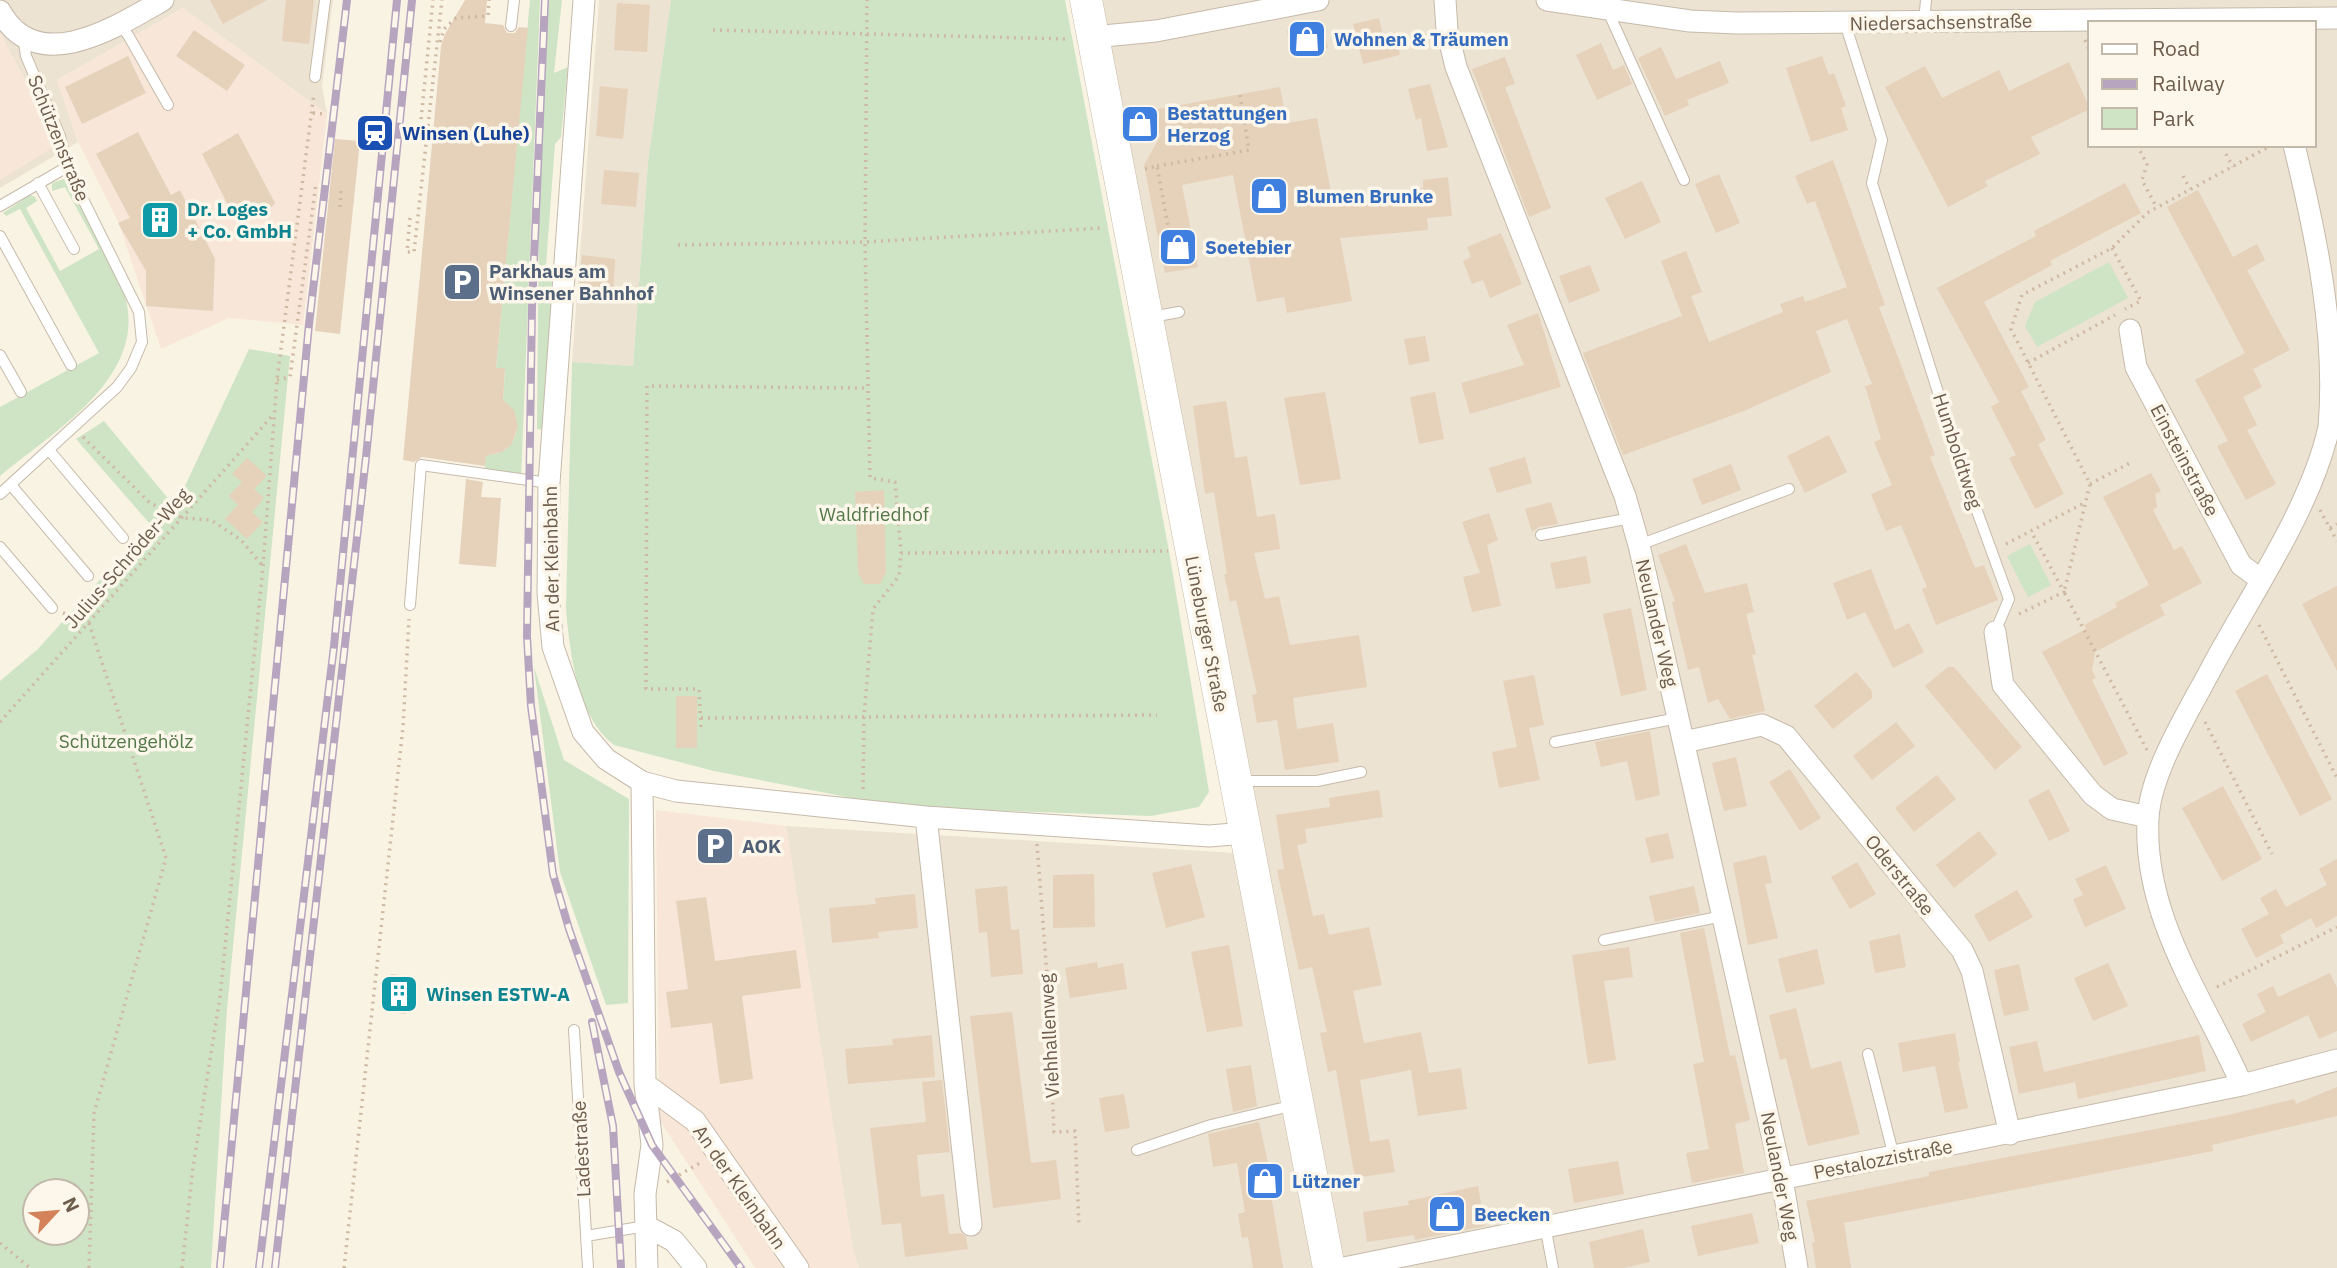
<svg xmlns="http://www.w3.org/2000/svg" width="2337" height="1268" font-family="'IBM Plex Sans',sans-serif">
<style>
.residential{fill:#ece3d2;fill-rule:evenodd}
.commercial{fill:#f8e6d9}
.green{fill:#cee4c5;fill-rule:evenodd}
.building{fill:#e6d1bb}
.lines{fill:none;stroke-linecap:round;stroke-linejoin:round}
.service-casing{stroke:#c6baaa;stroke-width:12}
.minor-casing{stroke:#c6baaa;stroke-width:23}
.secondary-casing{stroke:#c8bba8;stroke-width:33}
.path{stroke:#cfb9a3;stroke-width:3.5;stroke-dasharray:2 5;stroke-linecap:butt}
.service{stroke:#fff;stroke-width:10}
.minor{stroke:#fff;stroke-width:21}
.secondary{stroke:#fff;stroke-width:32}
.rail-casing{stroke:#b7a5c0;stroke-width:8}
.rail{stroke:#fcf7ea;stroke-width:5;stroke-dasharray:16;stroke-linecap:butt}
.labels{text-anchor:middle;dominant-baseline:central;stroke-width:7;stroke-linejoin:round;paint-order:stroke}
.street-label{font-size:19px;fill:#6e5d4d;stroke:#fcf7ea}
.shop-label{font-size:19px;font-weight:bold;fill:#366cbe;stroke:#fcf7ea;text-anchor:start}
.transit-label{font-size:19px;font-weight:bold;fill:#164399;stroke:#fcf7ea;text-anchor:start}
.culture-label{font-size:19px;font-weight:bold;fill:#0d838f;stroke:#fcf7ea;text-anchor:start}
.service-label{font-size:19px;font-weight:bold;fill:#4e5e75;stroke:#fcf7ea;text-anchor:start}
.park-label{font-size:19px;fill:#53784a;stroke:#fcf7ea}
</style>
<rect width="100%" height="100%" fill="#f9f3e4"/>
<path class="residential" d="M0,0H333L322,86L327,114L183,8L57,80L78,142L0,188Z
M599,0H671L648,162L633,366L572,362Z
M1097,0H2337V1268H1341ZM2090,23H2314V145H2090Z
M786,826L1235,853L1317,1268H859L853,1251Z"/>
<path class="commercial" d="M183,8L327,114L303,325L229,318L161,349L118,221L78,142L57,80Z
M0,32L46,120L52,148L0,180Z
M656,810L786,826L853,1251L859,1268H755L659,1119Z"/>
<path class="green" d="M530,0H540L521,480L484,475L486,455C519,455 526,418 503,400L505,369L496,368Z
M548,0H562L554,73L568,67L561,137L555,144L546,265L554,272L546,430L537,429L539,210Z
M671,0H1065L1169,551L1209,792L1199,807L1151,816L923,808L862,800L714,771L614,745C577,717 570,654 566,609L572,362L633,366L648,162Z
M64,179L71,184C88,219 110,254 123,290C153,375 54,431 0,476V407L99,353L20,209L6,216L3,213L30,195L35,197L37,201L26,208L60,271L99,249L65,187L52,191V183Z
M2109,262L2128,298L2037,347L2025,326L2035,302Z
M249,349L290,356L227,1009L211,1268H0V681L38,649L150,524L76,439L104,421L171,502L185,486ZM35,1191H77V1233H35Z
M2030,544L2051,585L2028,597L2007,556Z
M534,667L564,760L629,799L628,1003L606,1005L560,872Z"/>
<path class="building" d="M210,0H267L223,24Z
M286,0H314L309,44L282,41Z
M465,0H487L485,23L503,25L507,33H515L519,27L528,28L496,368H505L503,400L514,410L518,426L512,444L502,452L486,456L485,466L422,457L414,462L403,460L441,46L445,34Z
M617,3L650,5L647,52L614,50Z
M1379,18L1383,35L1395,32L1400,55L1363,64L1353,24Z
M1323,24L1328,48L1291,55L1287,31Z
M194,30L245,65L227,91L176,56Z
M1601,43L1613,70L1624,65L1632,84L1597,100L1576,55Z
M1661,47L1676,79L1720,61L1729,83L1687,100L1689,105L1665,116L1638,58Z
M128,56L146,93L82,124L65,87Z
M1822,56L1829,75L1834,73L1846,106L1841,108L1848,130L1811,142L1786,68Z
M1505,57L1515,84L1505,87L1551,208L1529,217L1472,69Z
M2069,62L2090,109L2031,137L2040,154L1985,181L1988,186L1948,207L1885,87L1925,66L1942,98L1999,70L2009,91Z
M1430,84L1448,147L1427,151L1421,118L1416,120L1408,89Z
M600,86L628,89L623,139L596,136Z
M1280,87L1287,123L1317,118L1332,197L1423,188V180L1448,177L1452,216L1427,218L1428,230L1340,238L1352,301L1287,313L1284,297L1257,302L1233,175L1182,185L1198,267L1165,273L1144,165L1162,133L1136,139L1131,114Z
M138,132L171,195L180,190L215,259L213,311L146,306V271L118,223L130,218L96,154Z
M238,133L275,203L263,218L235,219L202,154Z
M335,139L360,141L340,334L315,331Z
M1833,160L1885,305L1879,307L1935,455L1930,457L1975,568L1984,565L1998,600L1936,625L1922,589L1927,587L1901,525L1886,531L1871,494L1892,485L1874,442L1881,439L1865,386L1872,384L1847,319L1816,331L1831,372L1744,411L1623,455L1583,353L1682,316L1661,261L1686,251L1702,292L1691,296L1709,342L1783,312L1780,304L1803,296L1805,302L1847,287L1815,201L1807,204L1795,176Z
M604,170L639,173L636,207L601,204Z
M1719,174L1740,223L1716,233L1695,184Z
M1642,181L1661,222L1625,239L1605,198Z
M2125,183L2141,213L2050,261L2052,265L1984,302L2029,387L2021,391L2046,440L2038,444L2064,494L2035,509L2009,458L2016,455L1991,407L1999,402L1937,288L2036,236L2034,231Z
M2198,190L2233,257L2257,244L2265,260L2247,270L2290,350L2253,369L2262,387L2243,397L2257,425L2247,430L2276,484L2246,500L2217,446L2228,441L2195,380L2245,353L2167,207Z
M1501,233L1522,284L1490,298L1483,280L1472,284L1463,261L1471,257L1467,247Z
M582,255L615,259L613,296L579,293Z
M1590,265L1600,291L1569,303L1559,276Z
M1538,313L1561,387L1470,414L1461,383L1524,365L1507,325Z
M1425,336L1430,361L1409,365L1404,339Z
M1325,392L1341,479L1300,485L1284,398Z
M1435,392L1444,439L1419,444L1410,397Z
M1226,401L1235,458L1247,456L1257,517L1275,514L1280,549L1254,553L1265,599L1279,596L1290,645L1359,635L1367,687L1293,698L1297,729L1333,723L1339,762L1285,770L1277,720L1257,723L1252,695L1257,694L1236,600L1230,602L1224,574H1227L1214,492L1205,494L1193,406Z
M1829,435L1847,472L1805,493L1787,456Z
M1525,457L1532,483L1497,493L1489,468Z
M247,458L267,476L254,489L264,498L252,512L263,522L247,539L225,519L238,505L229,496L242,482L232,474Z
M1731,464L1741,490L1702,505L1692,479Z
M2151,473L2161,491L2155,494L2157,507L2153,510L2174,550L2182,546L2202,583L2160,605L2165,615L2095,652L2092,670L2096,678L2092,680L2128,754L2104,766L2042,652L2086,629L2084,625L2117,607L2115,603L2149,585L2103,497Z
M466,479L483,482L481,497L501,498L496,567L459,564Z
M884,490L886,572L880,584H864L858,573L855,492Z
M1551,502L1558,524L1539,527L1532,532L1525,509Z
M1489,513L1498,540L1487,545L1501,606L1472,612L1463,577L1480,573L1462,522Z
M1686,544L1705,593L1747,583L1754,612L1746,614L1756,654L1752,655L1765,711L1730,719L1718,699L1708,703L1699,667L1688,670L1672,602L1675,601L1658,555Z
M1586,556L1591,583L1556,589L1550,563Z
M1871,569L1895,630L1909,623L1924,652L1893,668L1865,612L1847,620L1833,583Z
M2337,586V671L2302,604Z
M1631,608L1647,690L1621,696L1603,614Z
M1948,667H1954L2022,747L1995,770L1925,686Z
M1856,672L1872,691V698L1833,729L1814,706Z
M2267,674L2332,799L2300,816L2235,691Z
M1534,675L1544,725L1529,728L1540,780L1499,788L1492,752L1517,747L1503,681Z
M676,696H697V748H676Z
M1896,722L1915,746L1872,780L1853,756Z
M1650,731L1660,795L1636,801L1627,761L1601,767L1595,742Z
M1736,757L1747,806L1724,811L1712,763Z
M1790,769L1821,818L1800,831L1769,782Z
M1937,775L1956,799L1914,832L1895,808Z
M2223,786L2262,859L2222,881L2182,808Z
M2049,789L2070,831L2049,841L2028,800Z
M1379,790L1383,817L1305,829L1307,843L1297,845L1313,916L1324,914L1329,935L1369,927L1382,985L1353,991L1364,1043L1421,1032L1429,1073L1461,1068L1467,1109L1418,1116L1411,1070L1360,1080L1370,1142L1389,1139L1395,1172L1355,1178L1336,1070L1328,1072L1320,1033L1327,1032L1312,967L1299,970L1277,870L1284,869L1276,815L1330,807L1329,798Z
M1979,831L1997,854L1954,888L1936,865Z
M1668,833L1674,858L1651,863L1645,838Z
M1766,855L1772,883L1765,884L1778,938L1748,945L1733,863Z
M2337,859V916L2316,928L2311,918L2280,935L2284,943L2256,958L2241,929L2269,914L2260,898L2276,889L2286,907L2327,885L2319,869Z
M1857,862L1876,894L1850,909L1831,877Z
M1191,864L1205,917L1166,928L1152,873Z
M2106,865L2126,909L2085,927L2073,899L2083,895L2075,879Z
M1094,874L1095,927L1053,928V875Z
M1007,886L1011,930L1019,929L1023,974L991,977L987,932L979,933L975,889Z
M1694,886L1700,913L1655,922L1649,896Z
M2017,890L2033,917L1989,942L1974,915Z
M915,894L918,928L878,932L879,938L832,943L829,908L876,904L875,898Z
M706,897L715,961L796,950L801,988L742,996L753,1079L720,1084L712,1023L671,1028L666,992L688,989L676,901Z
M1704,928L1730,1056L1735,1055L1750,1120L1735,1124L1744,1173L1692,1183L1686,1153L1709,1149L1693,1064L1704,1062L1680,933Z
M1900,934L1906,967L1875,973L1869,941Z
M1229,945L1243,1026L1207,1032L1191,952Z
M1629,947L1633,977L1604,981L1616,1060L1588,1064L1572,955Z
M1817,949L1825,984L1786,993L1778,959Z
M1097,962L1098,968L1123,963L1127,989L1070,998L1065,968Z
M2108,963L2128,1006L2093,1021L2074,978Z
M2019,964L2029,1010L2004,1016L1994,970Z
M2330,973L2337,988V1031L2319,1039L2308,1015L2251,1042L2242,1024L2266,1012L2257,994L2273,986L2278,997Z
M391,974L411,976L406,1014L387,1012Z
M1796,1008L1811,1069L1841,1061L1860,1134L1808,1146L1786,1058L1780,1060L1769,1015Z
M1012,1012L1031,1163L1056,1160L1061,1199L993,1208L970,1016Z
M1955,1033L1960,1061L1958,1062L1968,1108L1945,1113L1935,1066L1903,1072L1898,1043Z
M932,1035L935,1077L848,1084L845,1049L893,1045L892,1039Z
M2199,1035L2206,1071L2078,1099L2075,1082L2019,1094L2009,1047L2037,1041L2044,1072Z
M1251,1065L1257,1106L1233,1112L1226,1069Z
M942,1080L950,1152L917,1155L921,1197L944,1194L949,1234L961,1233L966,1237L968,1249L905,1257L901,1223L882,1225L870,1128L926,1122L922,1082Z
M2337,1087V1116L2212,1145L2213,1151L1844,1223L1851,1268H1816L1812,1243L1815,1242L1806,1201L1929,1176V1172L2224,1116L2294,1099L2296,1104Z
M1124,1094L1130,1128L1105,1132L1099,1098Z
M1259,1122L1275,1195H1271L1283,1268H1253L1248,1237L1242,1238L1238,1214L1245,1212L1237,1163L1213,1167L1208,1134Z
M1618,1161L1624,1194L1574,1203L1568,1169Z
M1478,1186L1485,1226L1415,1240L1414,1235L1367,1242L1363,1212L1409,1205L1408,1201Z
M1752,1213L1759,1243L1698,1256L1691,1226Z
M1643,1229L1650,1262L1624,1268H1594L1589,1242Z"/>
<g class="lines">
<defs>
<path id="service" d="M1607,9L1684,180
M1924,22L1926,0
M1845,23L1882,140L1872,183L1965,478L2009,599L1995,632
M120,25L128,35L168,105
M511,26L514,0
M315,77L325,0
M38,183L74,249
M0,206L67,167
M0,236L71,365
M1151,317L1179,312
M0,355L21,392
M49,450L123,538
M11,485L88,576
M0,494L117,387L131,368L142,342L139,312L67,167L60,136L26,56L23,37
M1541,535L1631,518
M1639,545L1789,489
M0,547L52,608
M410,605L421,465L549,483
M1555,742L1678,718
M1239,781H1317L1361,772
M1604,940L1723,916
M574,1030L588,1268
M1868,1054L1894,1157
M1137,1150L1211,1125L1295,1105
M1545,1225L1553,1268
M586,1236L646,1226"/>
<path id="minor" d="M584,0L549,483L548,593L553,647L583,732L606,759L642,782L676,791L926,817L1209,836L1246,833
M1445,0L1447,30L1456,67L1625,496L1639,545L1782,1179L1797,1268
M1547,0L1690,21L1737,23L2337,18
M0,11C37,78 116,27 163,0
M1093,37L1156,31L1318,0
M2130,330L2136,367L2241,565L2260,579
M1995,632L2003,685L2093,795L2112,809L2148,817
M1684,742L1762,725L1786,736L1962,950L1972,971L2010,1134
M642,782L645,1084L652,1145L645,1194L647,1268
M926,817L971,1225
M645,1084L695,1121L798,1268
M2242,1085C2204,999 2143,918 2148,819C2150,772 2189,711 2211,669C2250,596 2312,506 2329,427C2337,334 2316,235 2294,145
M646,1226L674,1241L696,1268
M1344,1268L2242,1085L2337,1060"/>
<path id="secondary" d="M1086,0L1329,1268"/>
</defs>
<use href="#service" class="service-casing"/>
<use href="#minor" class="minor-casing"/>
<use href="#secondary" class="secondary-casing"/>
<path class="path" d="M713,30L1067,39
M2085,40L2090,52
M440,42L444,29L456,18L488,16L489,0
M313,113L324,114
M419,140L433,0
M2137,145L2147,164L2142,180L2157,208
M2226,154L2233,167
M1157,166L1249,150L1240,95
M1145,169L1157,166L1172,248L1160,250
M2183,176L2190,189
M340,207L341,191
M410,218L407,252H414L442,0
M678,245L865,242L1103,228
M2112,248L2141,301L2125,309
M2028,363L2115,315
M277,380L290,377L316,184
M83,437L150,503L182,518L211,520L241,540L262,565
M2090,484L2132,462
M2320,510L2337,541
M2330,528L2337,524
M2006,544L2086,502
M901,553L1168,551
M63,613L89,623L166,858L94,1113L89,1268
M2019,614L2064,592L2031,531
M2259,625L2337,778
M701,718L1157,715
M0,722L274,414
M2205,722L2272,854
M701,727L699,689H646L647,386L868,388
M2147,750L2064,592L2090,484L2011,329L2022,295L2112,248L2147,213L2272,145
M863,789L864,717L873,609L899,576L901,553L895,482L870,478L865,242L867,0
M1037,844L1047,975L1054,1132L1075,1131L1079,1226
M2217,987L2337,927
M667,1182L700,1163
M0,1243L30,1268
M182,1268L193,1167L220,997L263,566L277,380L314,93
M344,1268L403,727L409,619"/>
<use href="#service" class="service"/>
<use href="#minor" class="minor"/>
<use href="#secondary" class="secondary"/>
<defs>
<path id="rail" d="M545,0L532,307L527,636L531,706L553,874L569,929L619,1072L652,1145L741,1268
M592,1022L613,1126L621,1268
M220,1268L309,324L347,0
M259,1268L334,646L397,0
M275,1268L366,457L412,0"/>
</defs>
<use href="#rail" class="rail-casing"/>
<use href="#rail" class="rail"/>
</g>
<defs>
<symbol id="shop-square" viewBox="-11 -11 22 22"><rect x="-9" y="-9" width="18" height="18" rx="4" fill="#3f7fe0" stroke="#fcf7ea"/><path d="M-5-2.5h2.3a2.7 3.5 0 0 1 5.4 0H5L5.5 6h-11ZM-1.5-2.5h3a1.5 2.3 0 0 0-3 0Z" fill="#fff"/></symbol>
<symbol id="station-square" viewBox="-11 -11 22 22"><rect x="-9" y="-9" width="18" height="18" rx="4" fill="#1a4fb4" stroke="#fcf7ea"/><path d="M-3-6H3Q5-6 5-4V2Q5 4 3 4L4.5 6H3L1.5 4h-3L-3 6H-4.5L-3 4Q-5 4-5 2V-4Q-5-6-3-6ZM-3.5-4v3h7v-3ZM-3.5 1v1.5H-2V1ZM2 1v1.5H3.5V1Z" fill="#fff"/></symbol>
<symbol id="building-square" viewBox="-11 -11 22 22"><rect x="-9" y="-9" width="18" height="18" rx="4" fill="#0f9aa8" stroke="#fcf7ea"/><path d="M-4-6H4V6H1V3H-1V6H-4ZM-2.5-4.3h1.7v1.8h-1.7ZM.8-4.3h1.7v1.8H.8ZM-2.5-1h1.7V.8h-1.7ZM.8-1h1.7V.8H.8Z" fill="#fff"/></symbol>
<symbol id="parking-square" viewBox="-11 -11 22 22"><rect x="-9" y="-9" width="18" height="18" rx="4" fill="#5c6f8a" stroke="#fcf7ea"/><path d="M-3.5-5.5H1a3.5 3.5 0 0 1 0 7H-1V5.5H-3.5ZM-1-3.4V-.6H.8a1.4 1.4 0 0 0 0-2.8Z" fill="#fff"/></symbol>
</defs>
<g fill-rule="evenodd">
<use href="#shop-square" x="1285" y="17" width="44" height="44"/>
<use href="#shop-square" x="1118" y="102" width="44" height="44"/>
<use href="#station-square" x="353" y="111" width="44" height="44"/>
<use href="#shop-square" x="1247" y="174" width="44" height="44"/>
<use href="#building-square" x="138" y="198" width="44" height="44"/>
<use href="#shop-square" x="1156" y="225" width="44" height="44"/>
<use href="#parking-square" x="440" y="260" width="44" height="44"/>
<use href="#parking-square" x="693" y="824" width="44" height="44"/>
<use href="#building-square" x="377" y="972" width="44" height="44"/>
<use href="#shop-square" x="1243" y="1159" width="44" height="44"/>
<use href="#shop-square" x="1425" y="1192" width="44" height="44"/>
</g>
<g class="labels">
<g class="street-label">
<text transform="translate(1941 22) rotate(-1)">Niedersachsenstraße</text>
<text transform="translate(59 138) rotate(68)">Schützenstraße</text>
<text transform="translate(1958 451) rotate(72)">Humboldtweg</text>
<text transform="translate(2185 460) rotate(62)">Einsteinstraße</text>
<text transform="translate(127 558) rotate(-49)">Julius-Schröder-Weg</text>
<text transform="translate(551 559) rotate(-91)">An der Kleinbahn</text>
<text transform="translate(1657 623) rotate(77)">Neulander Weg</text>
<text transform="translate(1207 634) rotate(79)">Lüneburger Straße</text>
<text transform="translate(1900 875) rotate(51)">Oderstraße</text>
<text transform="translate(1049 1036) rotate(-93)">Viehhallenweg</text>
<text transform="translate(581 1149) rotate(-93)">Ladestraße</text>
<text transform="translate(1883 1159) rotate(-11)">Pestalozzistraße</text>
<text transform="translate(1780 1176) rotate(79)">Neulander Weg</text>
<text transform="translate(740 1187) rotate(55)">An der Kleinbahn</text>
</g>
<g class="shop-label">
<text x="1334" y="39">Wohnen &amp; Träumen</text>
<text x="1167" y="113">Bestattungen<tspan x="1167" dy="22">Herzog</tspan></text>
<text x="1296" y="196">Blumen Brunke</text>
<text x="1205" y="247">Soetebier</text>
<text x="1292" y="1181">Lützner</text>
<text x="1474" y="1214">Beecken</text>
</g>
<g class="transit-label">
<text x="402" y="133">Winsen (Luhe)</text>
</g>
<g class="culture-label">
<text x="187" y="209">Dr. Loges<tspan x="187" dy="22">+ Co. GmbH</tspan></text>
<text x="426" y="994">Winsen ESTW-A</text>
</g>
<g class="service-label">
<text x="489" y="271">Parkhaus am<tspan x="489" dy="22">Winsener Bahnhof</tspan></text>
<text x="742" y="846">AOK</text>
</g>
<g class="park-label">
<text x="874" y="514">Waldfriedhof</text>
<text x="126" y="741">Schützengehölz</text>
</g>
</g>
<rect x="2088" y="21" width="228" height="126" fill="#fcf7ea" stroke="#c3b9ab" stroke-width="2"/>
<rect x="2102" y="44" width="35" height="10" fill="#ffffff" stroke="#c3b9ab" stroke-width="2"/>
<text x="2152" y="56" font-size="21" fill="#6e5d4d">Road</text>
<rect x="2102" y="79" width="35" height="10" fill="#b7a5c0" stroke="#c3b9ab" stroke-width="2"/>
<text x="2152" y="91" font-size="21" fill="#6e5d4d">Railway</text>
<rect x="2102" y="108" width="35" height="21" fill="#cee4c5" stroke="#c3b9ab" stroke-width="2"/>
<text x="2152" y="126" font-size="21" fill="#6e5d4d">Park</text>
<g transform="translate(56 1212) rotate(64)"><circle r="33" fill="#fcf7ea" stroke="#c3b9ab" stroke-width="2"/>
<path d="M0-5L12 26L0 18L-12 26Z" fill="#d38259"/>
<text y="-10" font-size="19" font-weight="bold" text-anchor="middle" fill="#6e5d4d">N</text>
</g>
</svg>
